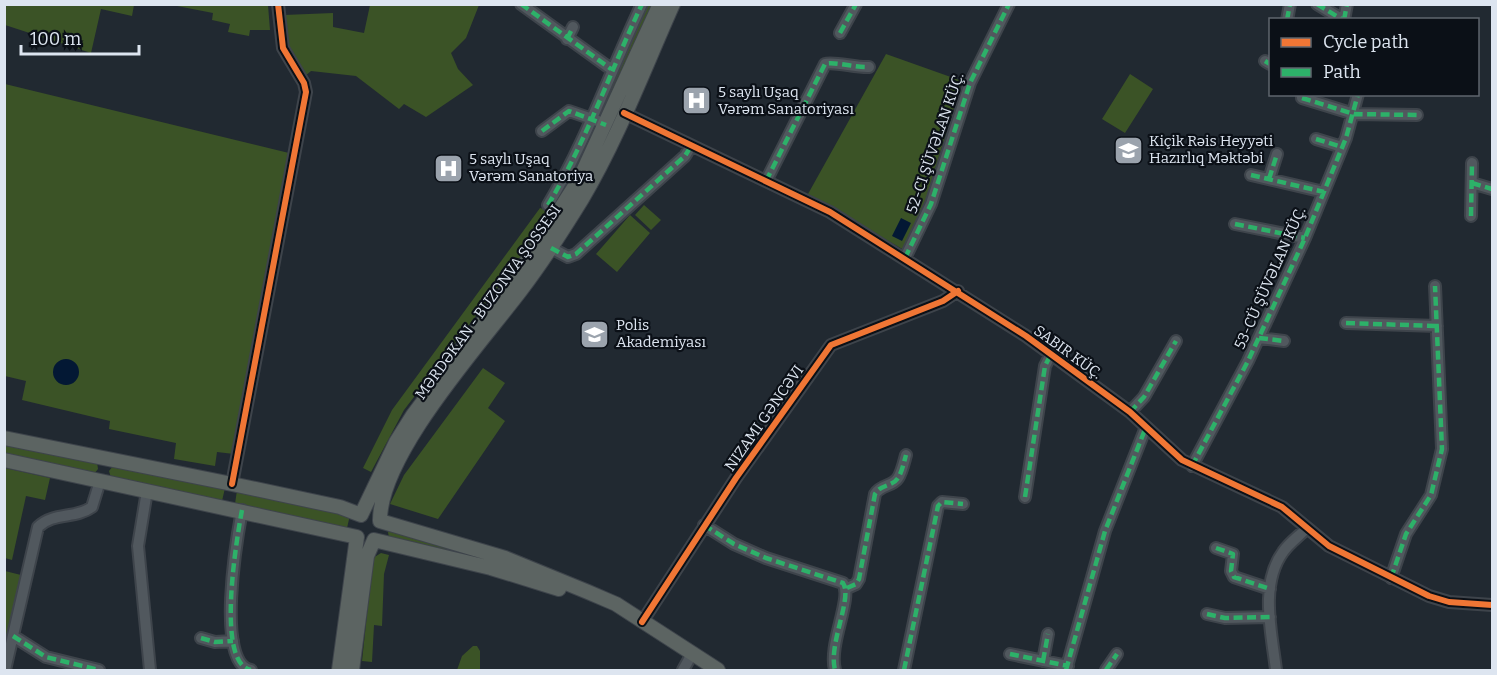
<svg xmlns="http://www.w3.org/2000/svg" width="1497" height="675" font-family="Bitter,serif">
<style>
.green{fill:#3b5326}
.water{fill:#031834}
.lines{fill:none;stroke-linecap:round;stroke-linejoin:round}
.minor-casing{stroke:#3e444b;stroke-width:14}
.major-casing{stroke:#3e444b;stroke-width:16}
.minor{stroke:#51585e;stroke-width:10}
.major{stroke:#5c6462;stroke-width:14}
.quiet{stroke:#2db169;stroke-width:4.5;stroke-dasharray:9 4.5;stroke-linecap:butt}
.cycleway-casing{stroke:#0b1017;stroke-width:10}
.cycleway{stroke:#f07635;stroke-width:6}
.labels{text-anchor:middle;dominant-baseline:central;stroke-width:4.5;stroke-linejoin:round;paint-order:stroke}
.poi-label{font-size:15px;fill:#dde5f0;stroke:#0b1017;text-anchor:start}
.street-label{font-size:15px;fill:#dde5f0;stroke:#0b1017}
</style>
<rect width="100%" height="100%" fill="#212931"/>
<path class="green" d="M5,4H134V5L132,16L101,9L91,53L5,25Z
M172,5H268L270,30H250L249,36L228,32L230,24L212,20L213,13Z
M370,5H479L466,38L451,53L458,69L473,85L426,117L404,104L399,109L356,76L311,71L304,77L288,54L284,15L333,13V27L364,33Z
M644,5H652L602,118L597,115Z
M886,54L962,81L922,212L904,250L808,194Z
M1130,74L1153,89L1125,133L1102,119Z
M5,84L289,153L234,454L217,452L215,466L174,459L176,443L109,429L110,421L22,400L26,381L5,376Z
M644,205L661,220L651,230L635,215Z
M540,208L551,211L528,248L404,410L371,472L363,468L392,410Z
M630,215L650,233L617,272L596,254Z
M483,368L505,383L488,408L505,421L438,519L390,504L404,475Z
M4,444L97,462L98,469L94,474L5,456Z
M113,466L225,488L222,501L111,478L109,471Z
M5,468L50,478L45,500L26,496L12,560L5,558Z
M237,490L350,515L347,528L235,504Z
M391,528L523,570L389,538L388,532Z
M381,553L389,555L384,574L382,626L374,625L372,662L362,661L373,558Z
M5,571L21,575L5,655Z
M473,646H477L480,651V670H457L462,656Z"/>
<path class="water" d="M901,218L911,223L902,241L892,236Z
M53 372a13 13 0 1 1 26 0a13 13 0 1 1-26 0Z"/>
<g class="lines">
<defs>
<path id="minor" d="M521,4L611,69
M1317,4L1343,20
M1287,20L1290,4
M1344,20L1347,4
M840,33L856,4
M567,39L573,27
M1265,61L1270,64
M1302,98L1354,114L1417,115
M624,113L830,212L1026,336L1130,412L1182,460L1282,507L1329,546L1429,596L1449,602L1492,605
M542,131L569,111L598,121
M1316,139L1342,147
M1251,175L1324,192
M1269,179L1277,154
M766,181L825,64C833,61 857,68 869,67
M1472,183L1492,189
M548,205C586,142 610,72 642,4
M1471,216L1472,163
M1235,224L1305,238
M551,248L568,257L576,254L685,156L691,146
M905,258L931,204L970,83L1009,4
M1346,323L1437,326
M1259,338L1284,341
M1130,412L1144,397L1176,341
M1192,466L1248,361L1305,238L1346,138L1358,94
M232,484L306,92L304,83L283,48L278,4
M147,491L138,546L150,670
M1025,497L1045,366L1051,354
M242,510C237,537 215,664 251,670
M704,525L734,544L766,558L843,583C853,598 828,644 835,670
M1216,548L1233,554L1231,571L1234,577L1270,589
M1391,578L1406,534L1431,495L1442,449L1435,286
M847,588L856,584L859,579L875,494C881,484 892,487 898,478C902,472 904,462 906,455
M1207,614L1225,618L1270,617
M642,622L736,478L831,345L943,301L958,291
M13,636L46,657L99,670
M201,638L215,642L233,641
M1010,654L1068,666
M1043,661L1048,634
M5,670L38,527C53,512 76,519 92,507L100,481
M683,670L692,654
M904,670L938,506L942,502L963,504
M1066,670L1105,531L1146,427
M1106,670L1117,654
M1276,670C1272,634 1259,585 1283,552C1289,543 1298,537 1306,529"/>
<path id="major" d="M673,4C644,69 618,138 582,199C563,230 543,261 521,290C481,343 379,455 380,521L505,558L588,592L616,604L718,670
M4,438L232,484L340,507L361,515L396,442L413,415L514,281L580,178L660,4
M4,460L357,537L339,670
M352,670L367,556L374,540L491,568L559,589"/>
</defs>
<use href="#minor" class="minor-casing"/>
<use href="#major" class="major-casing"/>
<use href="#minor" class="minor"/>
<use href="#major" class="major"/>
<path class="quiet" d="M521,4L611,69
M1317,4L1343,20
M1287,20L1290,4
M1344,20L1347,4
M840,33L856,4
M567,39L573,27
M1265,61L1270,64
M1302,98L1354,114L1417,115
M542,131L569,111L606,125
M1316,139L1342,147
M1251,175L1324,192
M1269,179L1277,154
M766,181L825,64C833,61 857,68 869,67
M1472,183L1492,189
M548,205C586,142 610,72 642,4
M1471,216L1472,163
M1235,224L1305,238
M551,248L568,257L576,254L685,156L691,146
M905,258L931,204L970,83L1009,4
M1346,323L1437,326
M1259,338L1284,341
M1130,412L1144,397L1176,341
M1192,466L1248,361L1305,238L1346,138L1358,94
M1025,497L1045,366L1051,354
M242,510C237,537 215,664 251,670
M704,525L734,544L766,558L843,583C853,598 828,644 835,670
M1216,548L1233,554L1231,571L1234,577L1270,589
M1391,578L1406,534L1431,495L1442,449L1435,286
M847,588L856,584L859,579L875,494C881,484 892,487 898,478C902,472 904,462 906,455
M1207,614L1225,618L1270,617
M13,636L46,657L99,670
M201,638L215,642L233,641
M1010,654L1068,666
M1043,661L1048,634
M904,670L938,506L942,502L963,504
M1066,670L1105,531L1146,427
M1106,670L1117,654"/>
<defs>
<path id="cycleway" d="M624,113L830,212L1026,336L1130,412L1182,460L1282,507L1329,546L1429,596L1449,602L1492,605
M232,484L306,92L304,83L283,48L278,4
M642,622L736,478L831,345L943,301L958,291"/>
</defs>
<use href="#cycleway" class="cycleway-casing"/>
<use href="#cycleway" class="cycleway"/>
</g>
<defs>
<symbol id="hospital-square" viewBox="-11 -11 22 22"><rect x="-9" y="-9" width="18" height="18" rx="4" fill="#9ba3ad" stroke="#0b1017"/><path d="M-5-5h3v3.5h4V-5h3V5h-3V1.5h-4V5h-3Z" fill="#fff"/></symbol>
<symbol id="university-square" viewBox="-11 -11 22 22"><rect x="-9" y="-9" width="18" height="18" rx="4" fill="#9ba3ad" stroke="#0b1017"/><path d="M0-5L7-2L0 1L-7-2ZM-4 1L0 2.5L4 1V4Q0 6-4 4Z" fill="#fff"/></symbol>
</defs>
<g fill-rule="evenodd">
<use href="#hospital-square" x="680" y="84" width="33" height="33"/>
<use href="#university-square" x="1112" y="134" width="33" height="33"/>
<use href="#hospital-square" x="432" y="152" width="33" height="33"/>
<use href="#university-square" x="578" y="318" width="33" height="33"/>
</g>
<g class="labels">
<g class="poi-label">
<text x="718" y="92">5 saylı Uşaq<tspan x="718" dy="17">Vərəm Sanatoriyası</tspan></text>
<text x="1149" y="141">Kiçik Rəis Heyyəti<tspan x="1149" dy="17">Hazırlıq Məktəbi</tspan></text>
<text x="469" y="159">5 saylı Uşaq<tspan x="469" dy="17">Vərəm Sanatoriya</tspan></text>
<text x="616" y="325">Polis<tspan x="616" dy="17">Akademiyası</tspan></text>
</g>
<g class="street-label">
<text transform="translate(935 143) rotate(-71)">52-CI ŞÜVƏLAN KÜÇ.</text>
<text transform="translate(1270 278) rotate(-66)">53-CÜ ŞÜVƏLAN KÜÇ.</text>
<text transform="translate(488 302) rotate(-54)">MƏRDƏKAN - BUZONVA ŞOSSESI</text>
<text transform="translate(1068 352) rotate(36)">SABIR KÜÇ.</text>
<text transform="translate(764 418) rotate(-55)">NIZAMI GƏNCƏVI</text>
</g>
</g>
<rect width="1497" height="675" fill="none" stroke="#dde5f0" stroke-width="12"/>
<rect x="1269" y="18" width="210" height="78" fill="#0b1017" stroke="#5f656e" stroke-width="1.5"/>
<rect x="1281" y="38" width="30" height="9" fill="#f07635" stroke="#5f656e" stroke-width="1.5"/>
<text x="1323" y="48" font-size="18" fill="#dde5f0">Cycle path</text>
<rect x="1281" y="68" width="30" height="9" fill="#2db169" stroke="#5f656e" stroke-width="1.5"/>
<text x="1323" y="78" font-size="18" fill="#dde5f0">Path</text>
<path d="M21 45v9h118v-9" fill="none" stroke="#dde5f0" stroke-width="3"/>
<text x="30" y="45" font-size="18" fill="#dde5f0" stroke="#0b1017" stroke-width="4.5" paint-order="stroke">100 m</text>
</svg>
